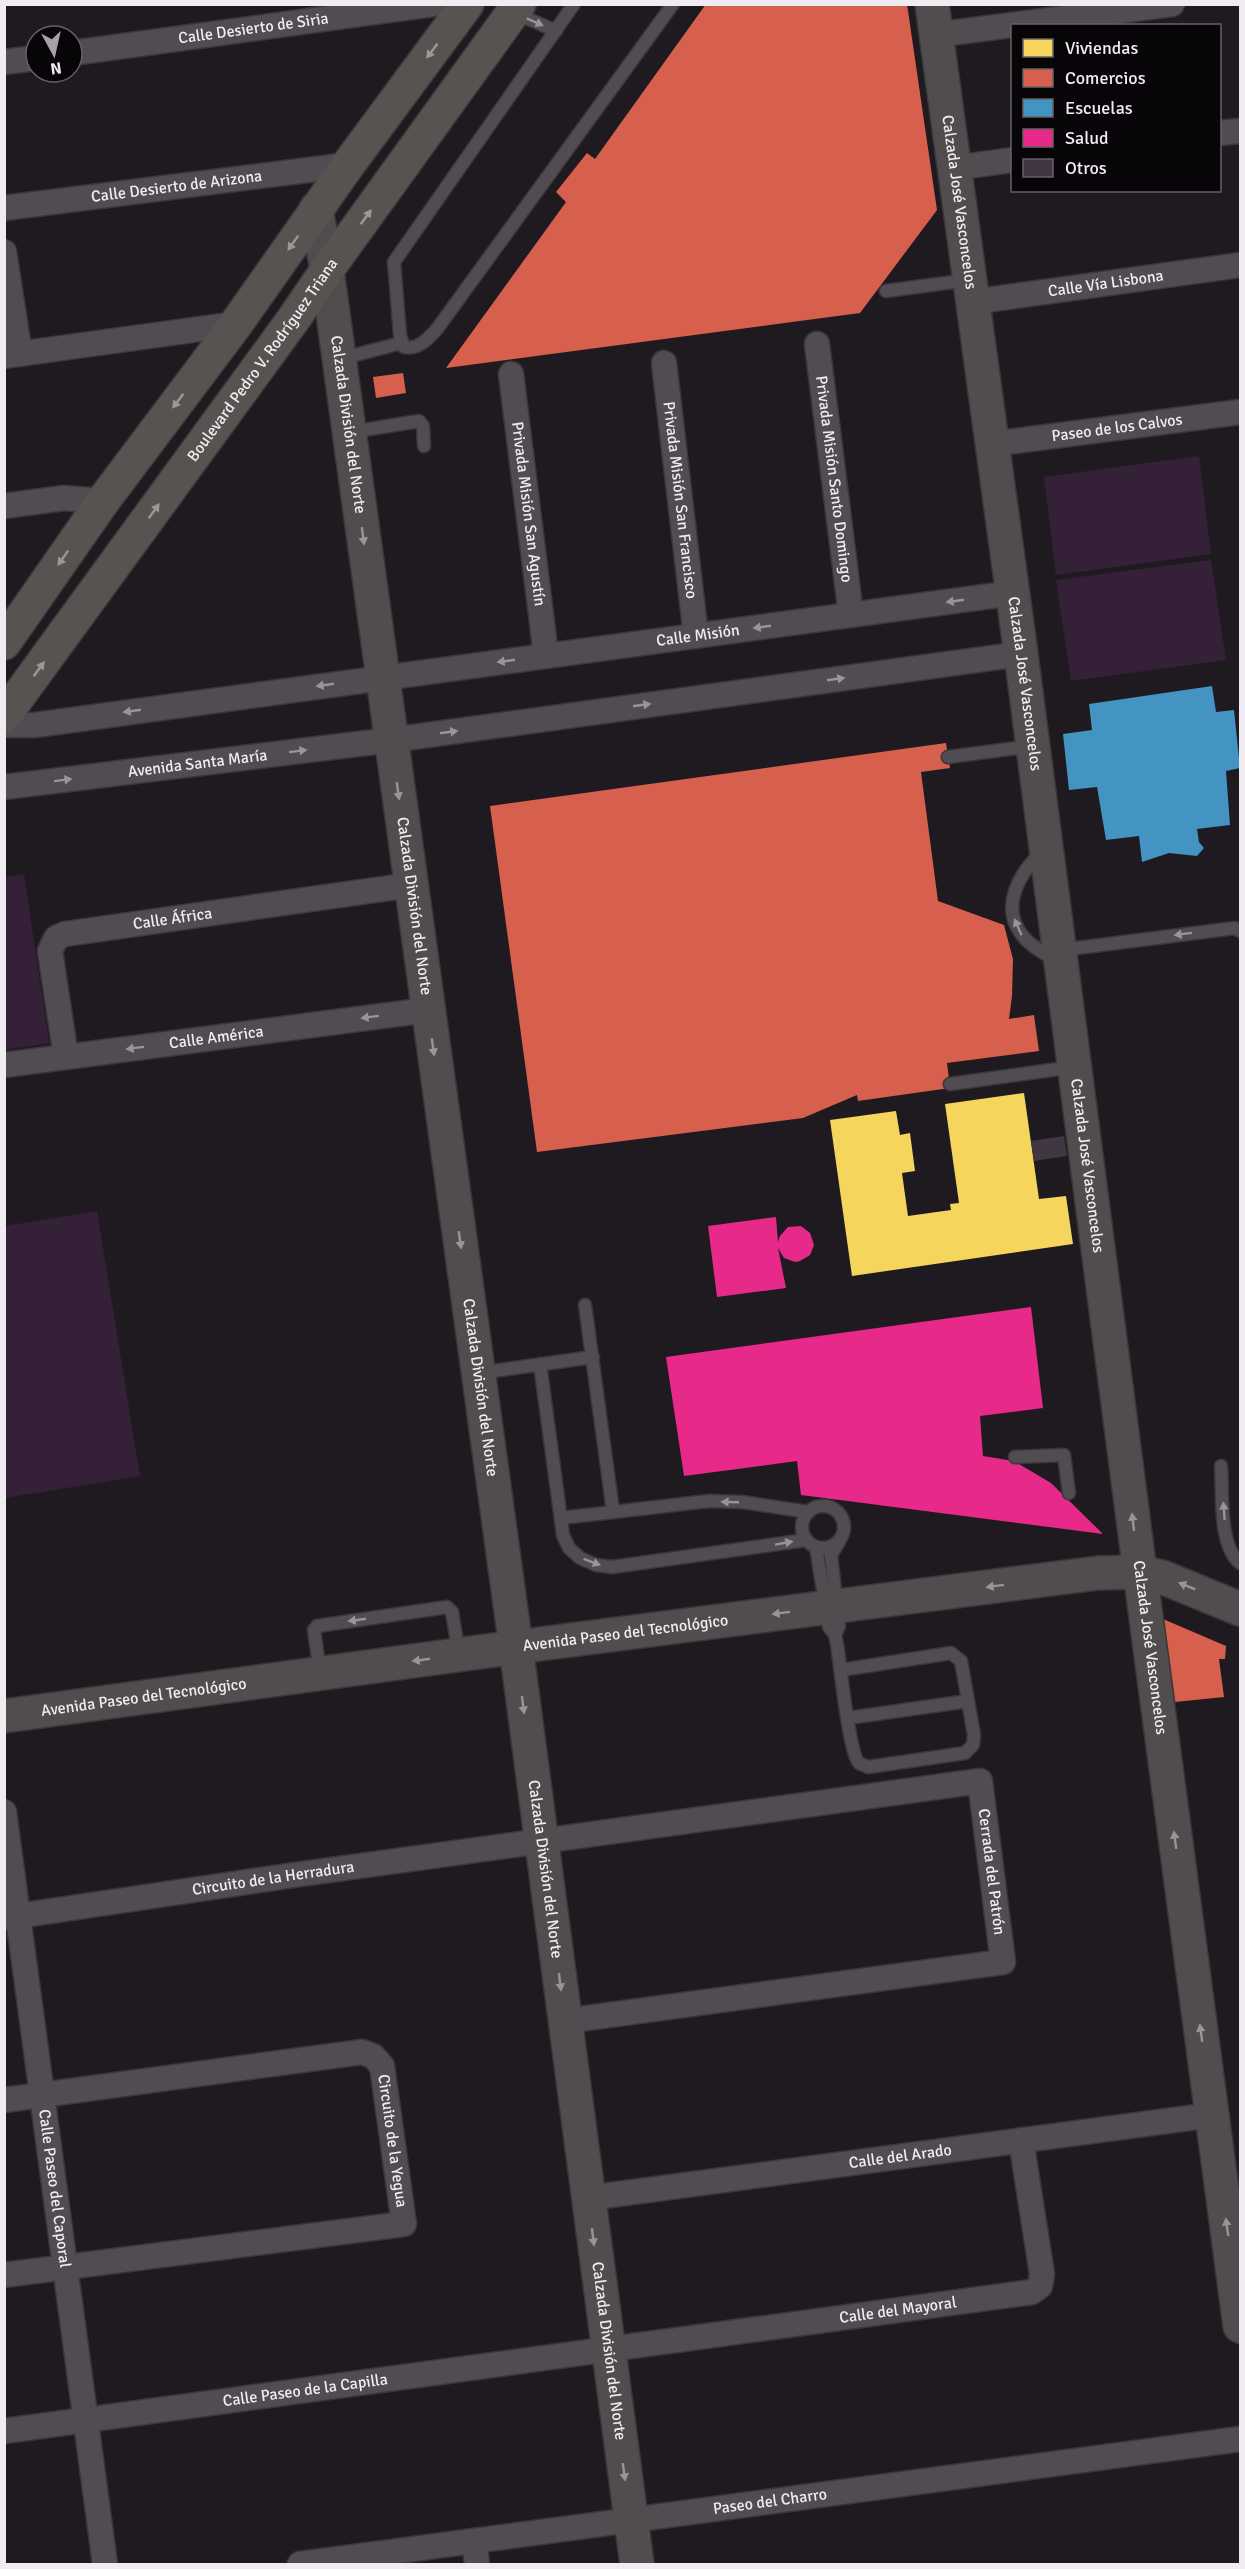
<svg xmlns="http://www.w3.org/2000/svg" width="1245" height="2569" font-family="Signika,sans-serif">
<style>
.green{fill:#342138}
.homes{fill:#f6d55c}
.shops{fill:#d6604d}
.schools{fill:#4393c3}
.health{fill:#e7298a}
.building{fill:#403742}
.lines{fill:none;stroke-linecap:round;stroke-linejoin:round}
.service-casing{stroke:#3a373b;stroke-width:15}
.minor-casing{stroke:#3a373b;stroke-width:27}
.secondary-casing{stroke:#3a373b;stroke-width:36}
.primary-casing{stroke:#3a373b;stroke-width:36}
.service{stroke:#504c51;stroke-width:12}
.minor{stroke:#504c51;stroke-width:24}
.secondary{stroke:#514c4e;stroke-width:33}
.primary{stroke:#585351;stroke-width:33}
.oneway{fill:#989499}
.oneway2{fill:#9d9799}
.oneway3{fill:#999498}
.labels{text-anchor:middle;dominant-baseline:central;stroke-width:6;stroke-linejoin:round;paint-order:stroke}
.street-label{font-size:16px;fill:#f1ebf2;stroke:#080509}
</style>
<rect width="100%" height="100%" fill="#1f1a20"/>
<path class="green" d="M1199,456L1211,554L1056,575L1044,477Z
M1211,560L1226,660L1071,681L1056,580Z
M24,874L49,1043L5,1050V877Z
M97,1211L140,1476L5,1498V1226Z"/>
<path class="homes" d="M1024,1093L1039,1199L1066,1196L1073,1244L852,1276L830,1120L896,1111L900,1135L910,1133L915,1171L902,1173L908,1216L951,1210L950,1204L959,1203L945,1104Z"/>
<path class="shops" d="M706,4H907L937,210L860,313L446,368L566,202L556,192L587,153L595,159Z
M403,373L406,393L376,398L373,377Z
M946,743L950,768L921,772L938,901L1004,925L1013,959L1012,996L1009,1019L1034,1015L1039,1051L947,1063L950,1088L858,1101L857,1095L803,1118L537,1152L490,806Z
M1163,1619L1226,1646L1225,1659H1219L1224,1697L1175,1702Z"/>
<path class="schools" d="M1212,686L1216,712L1234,710L1240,768L1226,771L1230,825L1197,829L1199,842L1204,848L1197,856L1169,853L1142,862L1139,836L1106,840L1097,787L1069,790L1063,734L1092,730L1089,704Z"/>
<path class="health" d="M776,1217L778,1242L780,1236L788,1227L801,1226L810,1233L814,1245L810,1255L800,1261L795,1262L784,1258L778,1248L786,1288L717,1297L708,1226Z
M1031,1307L1043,1408L980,1416L983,1456L1014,1461L1051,1483L1103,1534L801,1495L797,1461L684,1476L666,1357Z"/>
<path class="building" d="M1064,1136L1067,1156L1034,1161L1031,1141Z"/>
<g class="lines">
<defs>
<path id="service" d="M574,4L394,262L400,335L404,347C418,350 428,339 437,329L673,4
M515,13L556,31
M886,291L968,280
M340,359L401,343
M351,432L419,421L423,426L424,446
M948,757L1032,746
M1041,853C1019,873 1000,907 1022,935C1030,946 1044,953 1055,960
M1061,950L1235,928L1240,931
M950,1084L1073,1067
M585,1305L613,1511
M540,1364L563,1535L569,1548L580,1558L596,1565L612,1567L806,1540
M479,1373L593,1357
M1015,1457L1064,1455L1069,1493
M1221,1466C1223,1493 1218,1545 1240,1563
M802 1527a21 21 0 1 1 42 0a21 21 0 1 1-42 0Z
M561,1518L709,1501L742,1502L809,1512
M816,1547L829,1627L835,1635L837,1644C840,1663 849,1753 859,1763C862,1765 865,1765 868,1767L965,1753L973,1745L974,1735L961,1661L951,1653L841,1670
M835,1635L839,1626L831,1555L839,1542
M320,1672L314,1630L317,1626L447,1607L452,1612L459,1654
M848,1718L968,1701"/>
<g id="minor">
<path d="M935,35L1172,4"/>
<path id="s1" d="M72,53L433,4"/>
<path d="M4,62L36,58"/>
<path d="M1220,133L1240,131"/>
<path d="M954,168L1012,160"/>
<path id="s2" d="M4,208L348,165"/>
<path d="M4,252L20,354"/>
<path id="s3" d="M972,302L1240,265"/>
<path id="s4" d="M817,344L851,615"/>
<path d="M4,356L236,324"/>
<path id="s5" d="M664,363L696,636"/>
<path id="s6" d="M511,374L546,655"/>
<path id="s7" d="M992,444L1240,412"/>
<path d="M4,506L64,498L103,501"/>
<path id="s8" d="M4,725H35L1013,593"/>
<path id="s9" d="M4,787L391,740L1021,654"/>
<path id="s10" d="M66,1057L50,951L56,938L65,934L411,885"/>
<path id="s11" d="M4,1065L428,1010"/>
<path id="s12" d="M4,1812L105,2564"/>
<path id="s13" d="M4,1918L301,1874L980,1781L1003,1962L565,2021"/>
<path id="s14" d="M4,2100L362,2052L373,2056L382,2066L404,2224L4,2275"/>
<path id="s15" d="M588,2198L1212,2115"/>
<path id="s16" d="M4,2431L1032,2292L1040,2286L1042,2274L1021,2140"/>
<path d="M474,2541L477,2564"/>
<path id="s17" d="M300,2564L1240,2439"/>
</g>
<g id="secondary">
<path id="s18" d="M932,4L1021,654L1140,1572L1240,2326"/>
<path id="s19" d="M316,209L327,270L516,1647L637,2564"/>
<path id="s20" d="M4,1716L516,1647L1098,1573L1140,1572L1162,1577L1240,1609"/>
</g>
<g id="primary">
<path d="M4,643L103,501L236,324L348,165L467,4"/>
<path id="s21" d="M4,716L295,317L327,270L519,4"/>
</g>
</defs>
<use href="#service" class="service-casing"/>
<use href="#minor" class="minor-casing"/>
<use href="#secondary" class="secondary-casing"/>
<use href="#primary" class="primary-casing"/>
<use href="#service" class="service"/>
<use href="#minor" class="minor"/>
<use href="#secondary" class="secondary"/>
<use href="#primary" class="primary"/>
</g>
<defs><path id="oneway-solid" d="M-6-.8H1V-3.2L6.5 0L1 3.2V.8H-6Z" transform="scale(1.5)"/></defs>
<g class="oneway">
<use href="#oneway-solid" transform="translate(535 22) rotate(24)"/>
<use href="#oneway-solid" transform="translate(955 601) rotate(172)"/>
<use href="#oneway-solid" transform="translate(762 627) rotate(172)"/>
<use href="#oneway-solid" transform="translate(506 661) rotate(172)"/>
<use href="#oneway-solid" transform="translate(836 679) rotate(-8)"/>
<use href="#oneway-solid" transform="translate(325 685) rotate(172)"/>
<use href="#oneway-solid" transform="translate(642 705) rotate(-8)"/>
<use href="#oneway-solid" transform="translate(132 711) rotate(172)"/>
<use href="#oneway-solid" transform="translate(449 732) rotate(-8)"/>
<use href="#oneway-solid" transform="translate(298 751) rotate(-7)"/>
<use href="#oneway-solid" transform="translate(63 780) rotate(-7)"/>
<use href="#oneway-solid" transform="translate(1018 927) rotate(-113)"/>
<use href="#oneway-solid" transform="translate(1183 934) rotate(173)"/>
<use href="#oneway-solid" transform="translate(370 1017) rotate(173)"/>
<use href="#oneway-solid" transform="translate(135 1048) rotate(173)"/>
<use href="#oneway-solid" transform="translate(730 1502) rotate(-178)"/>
<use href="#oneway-solid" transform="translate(1224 1511) rotate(-94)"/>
<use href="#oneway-solid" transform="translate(784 1543) rotate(-10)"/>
<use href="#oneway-solid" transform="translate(592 1562) rotate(21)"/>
<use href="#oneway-solid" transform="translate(357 1620) rotate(172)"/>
</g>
<g class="oneway2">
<use href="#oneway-solid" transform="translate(432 51) rotate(127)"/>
<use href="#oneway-solid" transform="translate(366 217) rotate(-54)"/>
<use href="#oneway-solid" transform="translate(293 243) rotate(125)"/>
<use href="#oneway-solid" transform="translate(178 401) rotate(127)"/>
<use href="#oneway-solid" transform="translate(154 511) rotate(-54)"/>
<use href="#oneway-solid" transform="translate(63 558) rotate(125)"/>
<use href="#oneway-solid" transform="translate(39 669) rotate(-54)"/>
</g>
<g class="oneway3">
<use href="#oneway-solid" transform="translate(363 536) rotate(82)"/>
<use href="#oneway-solid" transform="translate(398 791) rotate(82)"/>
<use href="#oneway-solid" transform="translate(433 1047) rotate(82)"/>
<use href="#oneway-solid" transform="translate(460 1240) rotate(82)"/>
<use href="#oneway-solid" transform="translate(1133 1522) rotate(-97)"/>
<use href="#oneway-solid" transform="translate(995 1586) rotate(173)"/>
<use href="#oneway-solid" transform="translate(1187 1586) rotate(-158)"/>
<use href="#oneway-solid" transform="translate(781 1613) rotate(173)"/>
<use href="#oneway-solid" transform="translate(421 1660) rotate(172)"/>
<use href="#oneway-solid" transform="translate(523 1705) rotate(83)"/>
<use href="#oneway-solid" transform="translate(1175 1840) rotate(-98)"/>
<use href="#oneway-solid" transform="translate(560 1982) rotate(83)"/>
<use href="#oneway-solid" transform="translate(1201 2033) rotate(-98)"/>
<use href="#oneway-solid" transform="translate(1227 2227) rotate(-98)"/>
<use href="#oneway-solid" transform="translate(593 2237) rotate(83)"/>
<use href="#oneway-solid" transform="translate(624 2472) rotate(82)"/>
</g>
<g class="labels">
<g class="street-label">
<text stroke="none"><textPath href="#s1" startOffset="183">Calle Desierto de Siria</textPath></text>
<text stroke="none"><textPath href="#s2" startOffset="174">Calle Desierto de Arizona</textPath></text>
<text stroke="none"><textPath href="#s18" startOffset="200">Calzada José Vasconcelos</textPath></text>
<text stroke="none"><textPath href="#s3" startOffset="135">Calle Vía Lisbona</textPath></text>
<text stroke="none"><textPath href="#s21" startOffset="440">Boulevard Pedro V. Rodríguez Triana</textPath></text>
<text stroke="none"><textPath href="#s19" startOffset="218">Calzada División del Norte</textPath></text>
<text stroke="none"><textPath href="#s7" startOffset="126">Paseo de los Calvos</textPath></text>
<text stroke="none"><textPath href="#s4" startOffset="136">Privada Misión Santo Domingo</textPath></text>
<text stroke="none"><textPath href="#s5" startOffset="138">Privada Misión San Francisco</textPath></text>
<text stroke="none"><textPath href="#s6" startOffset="141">Privada Misión San Agustín</textPath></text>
<text stroke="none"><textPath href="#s8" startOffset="700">Calle Misión</textPath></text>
<text stroke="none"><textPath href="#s18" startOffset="686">Calzada José Vasconcelos</textPath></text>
<text stroke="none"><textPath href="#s9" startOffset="195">Avenida Santa María</textPath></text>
<text stroke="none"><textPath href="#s19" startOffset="704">Calzada División del Norte</textPath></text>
<text stroke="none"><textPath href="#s10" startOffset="240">Calle África</textPath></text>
<text stroke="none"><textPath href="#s11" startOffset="214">Calle América</textPath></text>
<text stroke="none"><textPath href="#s18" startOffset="1172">Calzada José Vasconcelos</textPath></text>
<text stroke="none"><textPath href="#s19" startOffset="1190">Calzada División del Norte</textPath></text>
<text stroke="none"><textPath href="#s20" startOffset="627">Avenida Paseo del Tecnológico</textPath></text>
<text stroke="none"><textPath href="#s18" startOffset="1658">Calzada José Vasconcelos</textPath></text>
<text stroke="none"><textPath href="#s20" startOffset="141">Avenida Paseo del Tecnológico</textPath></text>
<text stroke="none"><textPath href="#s19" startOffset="1676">Calzada División del Norte</textPath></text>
<text stroke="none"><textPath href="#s13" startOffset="1077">Cerrada del Patrón</textPath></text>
<text stroke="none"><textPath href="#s13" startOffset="272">Circuito de la Herradura</textPath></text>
<text stroke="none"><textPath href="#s14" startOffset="462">Circuito de la Yegua</textPath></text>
<text stroke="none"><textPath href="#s15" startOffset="315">Calle del Arado</textPath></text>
<text stroke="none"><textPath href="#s12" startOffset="380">Calle Paseo del Caporal</textPath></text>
<text stroke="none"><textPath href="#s16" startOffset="902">Calle del Mayoral</textPath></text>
<text stroke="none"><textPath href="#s19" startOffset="2162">Calzada División del Norte</textPath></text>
<text stroke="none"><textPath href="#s16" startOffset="304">Calle Paseo de la Capilla</textPath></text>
<text stroke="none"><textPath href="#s17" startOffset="474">Paseo del Charro</textPath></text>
</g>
</g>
<rect width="1245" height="2569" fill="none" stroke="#f1ebf2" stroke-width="12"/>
<rect x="1011" y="24" width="210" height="168" fill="#080509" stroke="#656166" stroke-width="1.5"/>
<rect x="1023" y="39" width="30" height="18" fill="#f6d55c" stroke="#656166" stroke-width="1.5"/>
<text x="1065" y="54" font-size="18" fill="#f1ebf2">Viviendas</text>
<rect x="1023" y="69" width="30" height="18" fill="#d6604d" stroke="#656166" stroke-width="1.5"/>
<text x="1065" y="84" font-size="18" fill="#f1ebf2">Comercios</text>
<rect x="1023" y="99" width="30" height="18" fill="#4393c3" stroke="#656166" stroke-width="1.5"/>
<text x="1065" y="114" font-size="18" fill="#f1ebf2">Escuelas</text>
<rect x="1023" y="129" width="30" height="18" fill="#e7298a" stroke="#656166" stroke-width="1.5"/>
<text x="1065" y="144" font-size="18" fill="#f1ebf2">Salud</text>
<rect x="1023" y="159" width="30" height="18" fill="#403742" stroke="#656166" stroke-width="1.5"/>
<text x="1065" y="174" font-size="18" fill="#f1ebf2">Otros</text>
<g transform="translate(54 54) rotate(172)"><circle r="28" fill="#080509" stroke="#656166" stroke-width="1.5"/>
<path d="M0-4.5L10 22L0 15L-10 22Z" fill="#a8a2a8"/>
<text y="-9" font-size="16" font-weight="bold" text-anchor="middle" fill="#f1ebf2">N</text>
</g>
</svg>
